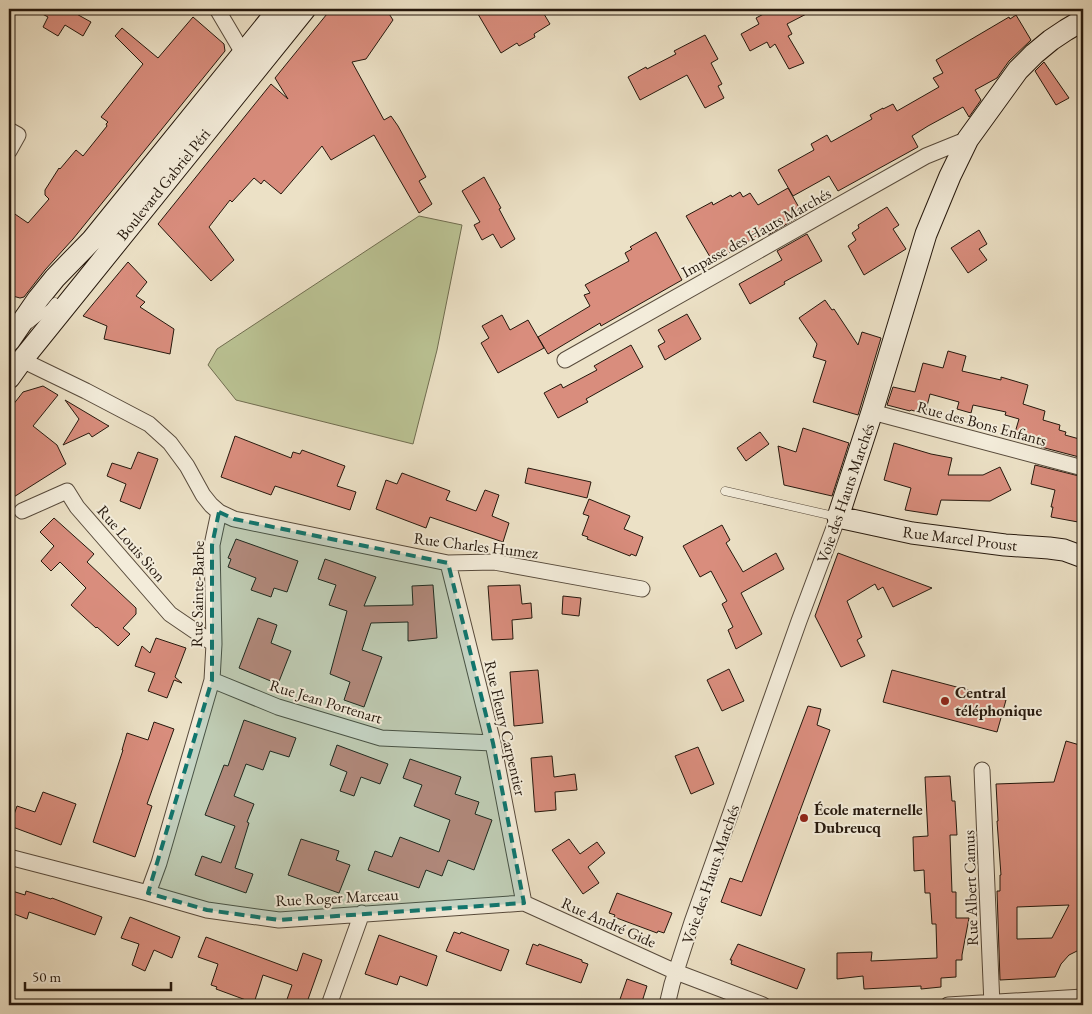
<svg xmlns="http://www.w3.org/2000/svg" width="1092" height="1014" font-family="'EB Garamond',serif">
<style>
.green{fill:#bac293;stroke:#706d50}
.building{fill:#d98d7d;stroke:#25180d;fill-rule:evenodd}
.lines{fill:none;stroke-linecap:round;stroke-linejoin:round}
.lane-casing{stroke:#574a3b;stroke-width:9}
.street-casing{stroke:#574a3b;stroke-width:17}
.secondary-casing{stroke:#25180d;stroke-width:23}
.lane{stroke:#f3ecda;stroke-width:8}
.street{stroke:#f3ecda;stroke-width:15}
.secondary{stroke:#f3ecda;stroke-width:21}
.marked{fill:#0f766e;fill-opacity:0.2;stroke:#0f766e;stroke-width:4;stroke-dasharray:10 6;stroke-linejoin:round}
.poi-dot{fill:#8f2418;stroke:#f3ecda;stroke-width:2}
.labels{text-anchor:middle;stroke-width:4;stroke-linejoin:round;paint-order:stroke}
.street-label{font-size:16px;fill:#25180d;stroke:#f3ecda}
.poi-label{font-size:16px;font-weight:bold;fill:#25180d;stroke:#f3ecda;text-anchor:start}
</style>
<rect width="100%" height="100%" fill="#ece1c6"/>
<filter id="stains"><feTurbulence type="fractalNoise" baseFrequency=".004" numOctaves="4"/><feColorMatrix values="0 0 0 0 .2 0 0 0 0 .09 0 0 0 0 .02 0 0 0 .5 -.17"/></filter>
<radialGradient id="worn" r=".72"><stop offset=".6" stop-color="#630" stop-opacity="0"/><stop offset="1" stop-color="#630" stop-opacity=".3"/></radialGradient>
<!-- green -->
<path class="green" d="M419,216L462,225L437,350L413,444L236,400L208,365L217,349Z"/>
<!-- building -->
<path class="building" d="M33,9H75L73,12L91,22L83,36L65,25L58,36L43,27L48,17Z
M331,9H386L393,20L366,59L352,62L384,120L391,116L398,126L426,177L419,181L432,204L419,213L374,135L331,160L322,146L281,194L264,180L261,184L254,178L232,202L230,200L209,227L234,260L211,281L158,224L271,84L288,99L275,78Z
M475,9H541L550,24L534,34L535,37L519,46L517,43L501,53Z
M773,9H816L787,24L792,34L788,36L804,63L789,69L775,44L770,48L767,42L750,51L741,34L759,24L756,18Z
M1016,15L1031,40L1009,61L997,78L975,90L981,100L969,117L963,107L928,126L912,136L918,147L838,191L829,176L793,196L778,170L814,150L811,144L827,135L831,142L872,119L870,115L883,108V109L893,104L897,111L939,87L933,78L943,73L936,60L1009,17L1010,19Z
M193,17L224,44L225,51L73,239L45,270L24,297L20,298L9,295V210L28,223L49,199L45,195V190L59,168L60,169L76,150L83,156L107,126L106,124L108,122L101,117L143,64L115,36L122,28L158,58Z
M705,35L718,59L711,63L722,84L718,86L724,98L705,108L687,75L640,100L628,77L646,67L647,69L676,54L674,51Z
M1044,62L1069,98L1056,105L1035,71Z
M484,177L501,208L499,209L515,239L501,248L493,234L482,240L474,225L480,222L462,191Z
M788,188L801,211L795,215L797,218L768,235L766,231L713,262L686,216L712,202L713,205L731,195L732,197L740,192L743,197L750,193L758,205Z
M887,207L899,225L893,229L906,249L864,275L848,246L856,240L852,233L859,228L858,225Z
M979,230L987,244L979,249L987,260L968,273L951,248Z
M656,232L682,280L601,326L600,323L548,354L538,337L590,306L584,295L590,293L585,285L629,261L625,253L632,249L630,247Z
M807,234L822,261L784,282L785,284L750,304L739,284L782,260L777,251Z
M128,262L147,282L136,296L145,302L140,307L174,329L170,354L104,339L107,326L83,316Z
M825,300L832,310L834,309L858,345L862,332L881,338L858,415L813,402L826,361L813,357L817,344L799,318Z
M687,314L701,339L665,360L658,346L665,342L658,330Z
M502,315L510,330L528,320L544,348L498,373L481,343L489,338L482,326Z
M631,345L643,367L586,399L588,402L558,418L544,393L561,384L563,388L597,370L594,366Z
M948,351L966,356L962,371L1001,380V377L1028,385L1023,404L1045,411L1043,420L1060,425L1059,430L1066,432L1065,435L1083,440V458L1041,447L1046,445L1014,436L1019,419L1005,415L1006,412L973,405L971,413L957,409L959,402L930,394L925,414L911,410L910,411L887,405L893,387L915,392L923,363L943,368Z
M43,386L58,395L33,426L57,445L66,464L9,500V410L23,392Z
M65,400L107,425L109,426L92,437L89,433L63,445L79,419Z
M803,428L849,443L832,496L784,485L778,446L796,452Z
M760,432L769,444L746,461L737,448Z
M235,436L291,458L293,452L300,454L302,450L345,466L337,486L356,492L350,510L275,486L271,495L221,477Z
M894,443L931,454L952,458L948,475H983L1000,467L1011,490L990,501L941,500L937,515L905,510L911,488L884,480Z
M138,452L158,459L140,509L120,501L126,484L107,476L112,463L131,469Z
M1035,465L1083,477V508H1081L1078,522L1051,517L1053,507H1051L1055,490L1031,484Z
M528,468L591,482L587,498L525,483Z
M402,473L450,491L446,500L476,511L485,490L499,495L492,516L509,523L503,542L430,517L426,528L376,509L386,480L397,484Z
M589,499L630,516L624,529L643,537L636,556L631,554L630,556L587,539L588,537L582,535L589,516L583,514Z
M54,518L94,554L87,562L136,608V614L123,628L130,634L118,646L97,627L96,628L71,605L86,588L60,562L51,571L41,561L54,546L40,532Z
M722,525L730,540L726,543L743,572L776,553L784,569L741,593L762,634L736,649L728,630L733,627L722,604L727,601L711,571L700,577L683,546Z
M236,539L298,561L287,592L274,588L271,597L251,590L256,578L228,567L231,559L228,558Z
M838,553L932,588L893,607L883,587L878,590L875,584L847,601L862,637L857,640L865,656L841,667L815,616Z
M325,559L376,577L364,606L413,605L412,586L433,585L437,638L408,641V622L371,623L362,650L382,657L364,707L344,700L350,682L330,674L347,611L329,605L336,585L318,579Z
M520,585L522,604L531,603L532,618L512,620L513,639L492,640L488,586Z
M563,596L581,598L579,616L562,614Z
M258,618L277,625L271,643L291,651L278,684L239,668Z
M156,638L186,648L175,677L182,683L174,680L167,698L148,691L155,673L135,666L142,646L150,653Z
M729,669L744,701L722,711L707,680Z
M538,670L543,723L514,726L510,672Z
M892,670L1006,700L997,732L883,702Z
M808,706L821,709L817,725L830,730L761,916L721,902L730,878L742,882Z
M244,720L296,738L289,757L270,751L263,770L246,764L234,796L254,804L247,822L249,823L235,868L253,874L246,893L195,875L202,856L221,863L235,826L205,815L224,765L228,766Z
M154,722L174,729L147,804L152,806L135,857L93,842L123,750H122L127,733L148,740Z
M1066,741L1083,746V948L1069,955L1061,964L1055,977L1000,980L997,891H1000V875H1001L997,821H998L996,784L1054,782ZM1069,905L1052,938L1017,939V907Z
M337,745L388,764L380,784L361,777L354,796L340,791L347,772L330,765Z
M698,747L714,784L691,794L675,756Z
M552,756L554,777L575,774L577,790L555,792L556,810L535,812L531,758Z
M410,759L461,777L455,794L479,802L475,814L492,820L474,870L448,860L442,876L426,870L419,888L368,870L375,851L392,857L400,837L439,852L450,820L414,806L422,785L403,778Z
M950,776L952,801H955L957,835H950L952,892H956V918H969L962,955V960H956V977L941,978V987L921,989V986L864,989L863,976L837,979V953L872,952L871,961L937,958L936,924H932L930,893H925L924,870L914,871L913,837L928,836L925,777Z
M43,792L76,804L61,845L10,826L17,806L35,812Z
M301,839L339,851L336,860L350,865L339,893L288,875Z
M569,839L580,854L597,842L605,853L588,867L599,883L583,894L552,850Z
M9,890L25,895L26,891L51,899L52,898L102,917L95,935L29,912L27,919L9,912Z
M617,893L672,913L664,933L658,931L657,933L614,917L615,915L609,913Z
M130,917L180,937L172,958L154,950L145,971L132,965L139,944L121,938Z
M454,932L460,934L461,932L509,950L501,971L446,951Z
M379,935L437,956L427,986L400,976L397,985L365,974Z
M206,937L297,971L303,953L322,960L306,1005H285L292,985L263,975L254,1003L216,989L217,987L211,985L218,964L198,957Z
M533,944L538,946L539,944L582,960V962L588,964L581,983L526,964Z
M738,944L805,969L797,989L731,964L732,960H730Z
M627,979L647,986L641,1005H618Z"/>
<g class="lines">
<defs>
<path id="lane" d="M30,324L50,308L55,302
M725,491L838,517"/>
<path id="street" d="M217,9L243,53
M9,130L18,135L9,151
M22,360L86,391L149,424L170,443L187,466L203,495L211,505L219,512L234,519L448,563L494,562L642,589
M565,360L926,156L968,139
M872,412L1083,468
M22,511L67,491L77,507L170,614L214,644
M448,563L493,743L524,903
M212,680L278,707L381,738L493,743
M982,770L992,1005
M9,857L148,893L207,910L279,920L524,903L676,972L763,1005
M148,893L159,863L212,680L214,644L212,545L219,512
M329,1005L362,913
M667,1005L672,984L692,922L799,621L838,517
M948,1005L1083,997"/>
<path id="secondary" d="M1083,20L1066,30L1051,40L1034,54L1018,70L968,139L950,176L926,234L872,412L838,517L912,533L1005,545L1049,548L1064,550L1083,557
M9,341L38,299L55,278L92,240L279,9
M9,378L22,360L305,9"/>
</defs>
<!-- lane casing -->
<use href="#lane" class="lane-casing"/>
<!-- street casing -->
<use href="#street" class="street-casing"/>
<!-- secondary casing -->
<use href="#secondary" class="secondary-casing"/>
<!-- lane -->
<use href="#lane" class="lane"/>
<!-- street -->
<use href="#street" class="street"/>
<!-- secondary -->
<use href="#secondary" class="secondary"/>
</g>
<!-- marked area -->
<path class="marked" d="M219,512L234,519L448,563L493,743L524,903L279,920L207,910L148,893L212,680V545Z"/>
<!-- markers -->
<g class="poi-dot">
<circle cx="945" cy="701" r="5"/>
<circle cx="804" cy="818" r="5"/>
</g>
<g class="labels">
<!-- street labels -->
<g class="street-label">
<text transform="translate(163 184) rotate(-51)" y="6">Boulevard Gabriel Péri</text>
<text transform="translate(756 232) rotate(-29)" y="6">Impasse des Hauts Marchés</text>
<text transform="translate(982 423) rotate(15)" y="6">Rue des Bons Enfants</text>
<text transform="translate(845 493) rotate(-71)" y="6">Voie des Hauts Marchés</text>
<text transform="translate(960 538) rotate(7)" y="6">Rue Marcel Proust</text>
<text transform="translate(132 543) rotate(49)" y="6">Rue Louis Sion</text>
<text transform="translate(476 545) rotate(7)" y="6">Rue Charles Humez</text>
<text transform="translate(197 594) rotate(-89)" y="6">Rue Sainte-Barbe</text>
<text transform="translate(326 701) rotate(17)" y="6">Rue Jean Portenart</text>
<text transform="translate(506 728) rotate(77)" y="6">Rue Fleury Carpentier</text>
<text transform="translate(710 874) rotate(-71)" y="6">Voie des Hauts Marchés</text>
<text transform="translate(970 888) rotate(-92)" y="6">Rue Albert Camus</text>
<text transform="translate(337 897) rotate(-3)" y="6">Rue Roger Marceau</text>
<text transform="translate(609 922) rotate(24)" y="6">Rue André Gide</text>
</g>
<!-- poi labels -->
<g class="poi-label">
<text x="955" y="698">Central<tspan x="955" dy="18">téléphonique</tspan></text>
<text x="814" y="815">École maternelle<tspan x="814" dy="18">Dubreucq</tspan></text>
</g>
</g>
<!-- margin -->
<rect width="1092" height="1014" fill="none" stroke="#ece1c6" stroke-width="30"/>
<rect x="10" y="10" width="1072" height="994" fill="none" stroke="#25180d" stroke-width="2.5"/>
<rect x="15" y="15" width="1062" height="984" fill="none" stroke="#25180d"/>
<!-- scale -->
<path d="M25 982v8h146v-8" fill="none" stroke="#25180d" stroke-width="2.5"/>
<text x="32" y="982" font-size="15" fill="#25180d" stroke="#f3ecda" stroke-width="4" paint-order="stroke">50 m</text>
<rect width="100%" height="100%" filter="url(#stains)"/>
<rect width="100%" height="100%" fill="url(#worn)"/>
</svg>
